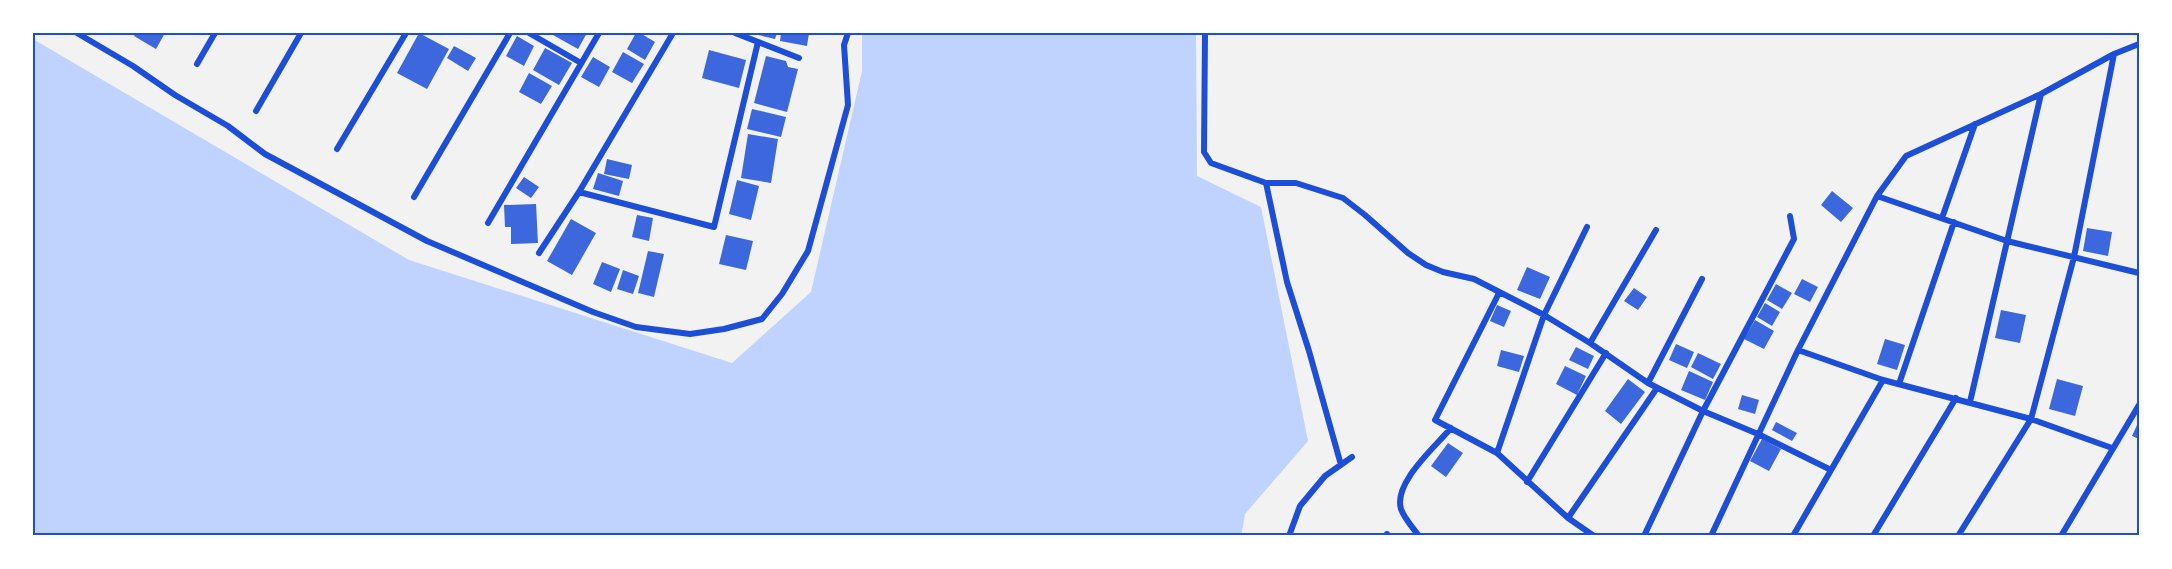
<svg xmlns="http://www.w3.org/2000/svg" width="2172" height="569" font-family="Signika,sans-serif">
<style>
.water{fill:#bfd3fe}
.building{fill:#3d67dc}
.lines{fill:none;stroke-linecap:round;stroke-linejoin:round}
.minor{stroke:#1d4ed8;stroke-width:6}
.neatline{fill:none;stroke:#1d4ed8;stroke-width:2}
</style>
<rect width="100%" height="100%" fill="#f2f2f2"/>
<!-- water -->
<path class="water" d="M862,33H1196L1197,176L1261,207L1308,441L1245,514L1241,536H33V39L409,260L732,363L811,292L862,71Z"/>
<!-- building -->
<path class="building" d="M136,33H165L156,49L134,36Z
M419,33L449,49L427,89L397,73Z
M554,33H587L578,49L553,35Z
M636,33H640L655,42L645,60L627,49Z
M750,33H777L775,39Z
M781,33H809L807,46L780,41Z
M517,36L534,46L524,66L506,56Z
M454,46L476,58L468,71L447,58Z
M545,48L572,63L559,85L533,70Z
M709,50L746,60L739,88L702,78Z
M623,52L644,64L632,83L612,72Z
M766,56L786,61L788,67L798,69L787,112L754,103Z
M593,57L610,67L599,87L581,77Z
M529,73L552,86L541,104L519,92Z
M752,109L786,117L781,137L747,129Z
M748,134L778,139L771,183L741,178Z
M607,159L632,165L629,179L604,174Z
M598,173L623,181L619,196L593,189Z
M524,177L539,187L531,198L516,188Z
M737,180L759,186L751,220L729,214Z
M1832,191L1853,208L1841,222L1821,205Z
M536,204L538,243L511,244V227H505L504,205Z
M637,215L653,218L649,241L632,237Z
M571,219L596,233L572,275L547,261Z
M2087,228L2112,232L2108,256L2083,251Z
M726,235L753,241L746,270L719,264Z
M648,251L664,254L654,297L638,293Z
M602,262L620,269L611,292L593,284Z
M1527,267L1550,277L1540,299L1517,290Z
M623,270L639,276L633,294L617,289Z
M1802,279L1818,287L1810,302L1794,294Z
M1776,284L1792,293L1782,309L1767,300Z
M1634,288L1647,297L1638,310L1624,301Z
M1765,303L1780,312L1772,326L1757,317Z
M1497,305L1511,311L1504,327L1490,321Z
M2001,310L2026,315L2020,343L1995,338Z
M1755,320L1774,331L1764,349L1744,339Z
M1885,339L1905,345L1897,370L1877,364Z
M1676,344L1694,352L1687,368L1669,360Z
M1576,347L1594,356L1588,369L1569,360Z
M1501,350L1524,356L1519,372L1497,366Z
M1698,353L1721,364L1713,379L1691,367Z
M1565,366L1586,376L1577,395L1556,384Z
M1689,371L1713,382L1705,400L1681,390Z
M1628,379L1645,392L1621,424L1605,411Z
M2057,379L2083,386L2075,416L2049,409Z
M1742,395L1759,400L1755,414L1738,409Z
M1776,422L1797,433L1792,441L1772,430Z
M2137,425L2139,426V439L2132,436Z
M1762,439L1781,449L1769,471L1750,461Z
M1448,443L1463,453L1446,477L1431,466Z"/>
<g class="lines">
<!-- minor -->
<path class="minor" d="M77,33L133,66L175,95L228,126L265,154L427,241L593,312L636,327L690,334L724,329L762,319L782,294L808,251L848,105L844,45L848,33
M529,33L581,63
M735,33L799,58
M1205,33L1204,152L1211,163L1266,183L1287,282L1309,351L1341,465
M197,64L215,33
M256,111L301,33
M337,149L406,33
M1266,183H1296L1343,198L1365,215L1408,253L1426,265L1443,272L1474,279L1544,315L1590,343L1648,383L1703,411L1758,434L1831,470
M579,192L714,227L758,42
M1877,196L2007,241L2139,273
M414,197L510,33
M1942,218L1975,124
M488,223L599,33
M539,253L579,192L673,33
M1499,293L1435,420L1497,453L1568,518L1594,536
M1590,343L1656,230
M1798,350L1883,380L2031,419L2112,448
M1648,383L1702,279
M1899,384L1954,222
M1970,402L2041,94
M1497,453L1544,315L1587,227
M1527,482L1606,353
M1568,518L1657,388
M1289,536L1300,506L1325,476L1352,457
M1387,536V534
M1419,536C1413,528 1404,518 1401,509C1393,483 1435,447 1451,428
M1644,536L1703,411L1794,239L1790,216
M1711,536L1798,350L1877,196L1906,156L2041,94L2114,54L2139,44
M1793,536L1883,380
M1873,536L1956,398
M1958,536L2031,419L2074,257L2114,54
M2061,536L2139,405"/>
</g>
<!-- border -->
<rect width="2172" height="569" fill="none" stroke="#ffffff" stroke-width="69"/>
<rect x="34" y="34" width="2104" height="500" class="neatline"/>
</svg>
